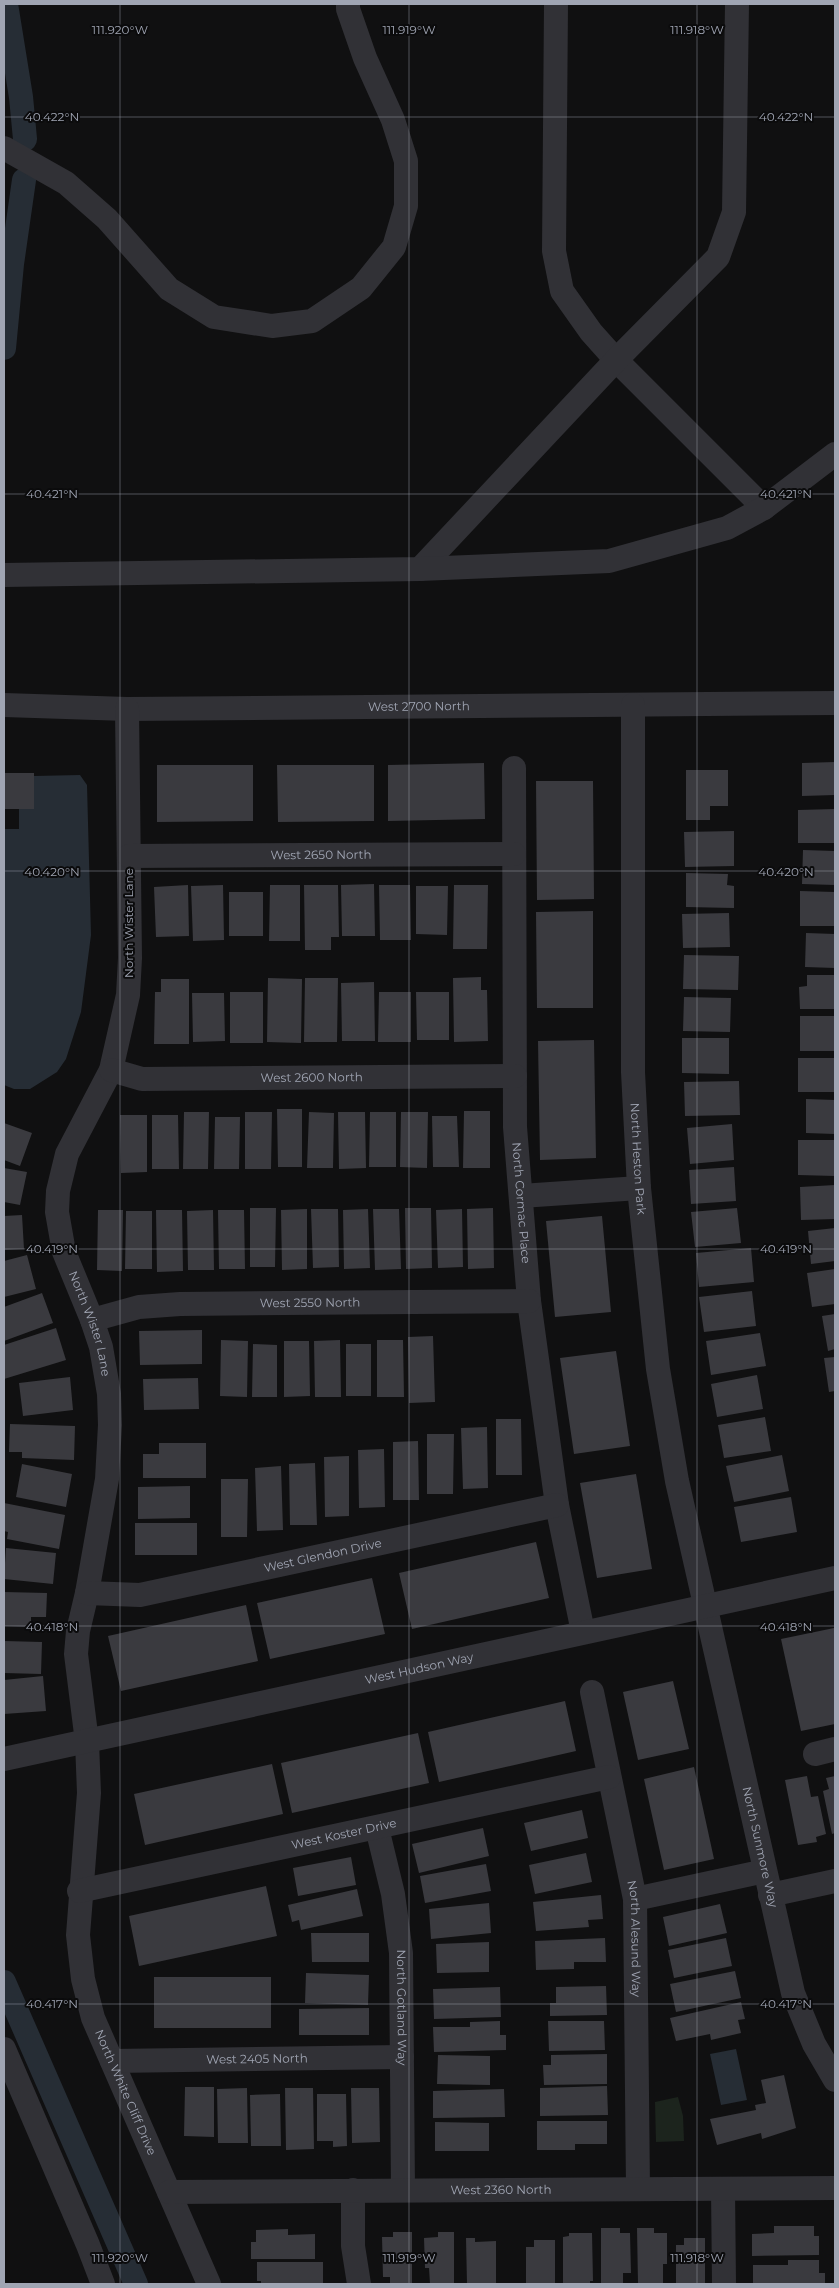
<svg xmlns="http://www.w3.org/2000/svg" width="839" height="2288" font-family="Montserrat,sans-serif">
<style>
.green{fill:#1c241d}
.water{fill:#262d35}
.lines{fill:none;stroke-linecap:round;stroke-linejoin:round}
.canal{stroke:#262d35;stroke-width:24}
.building{fill:#3a3a3f}
.minor{stroke:#313136;stroke-width:24}
.ticks{fill:none;stroke:#a0a5b3;stroke-width:1;stroke-opacity:0.45}
.labels{text-anchor:middle;stroke-width:4;stroke-linejoin:round;paint-order:stroke}
.street-label{font-size:12px;fill:#a0a5b3;stroke:#0b0b0c}
.ticks-label{font-size:12px;text-anchor:middle;fill:#a0a5b3;stroke:#0b0b0c;stroke-width:4;stroke-linejoin:round;paint-order:stroke}
</style>
<rect width="100%" height="100%" fill="#101011"/>
<!-- green -->
<path class="green" d="M678,2097L683,2116L684,2141L656,2142L655,2102Z"/>
<!-- water -->
<path class="water" d="M80,775L87,785L91,935L81,1012L66,1059L57,1072L30,1089H14L4,1085V829H19V809H34V776Z
M736,2049L747,2100L721,2105L710,2054Z"/>
<g class="lines">
<!-- canal -->
<path class="canal" d="M6,4L21,97L25,139
M4,348L12,264L24,180
M4,1982L136,2284"/>
</g>
<!-- building -->
<path class="building" d="M835,762V795L802,796V763Z
M484,763L485,819L388,821V765Z
M157,765H253V821L157,822Z
M277,765H374V821L278,822Z
M686,770H728V806H710V820H686Z
M4,773H34V809H4Z
M536,781H593L594,899L537,900Z
M835,809V843H798V810Z
M734,831V866L685,867L684,832Z
M803,850L835,851V885L802,884Z
M686,873L728,874L727,885L734,886V908L686,907Z
M374,884L375,936H342L341,885Z
M188,885L189,936L156,937L154,887Z
M223,885L224,940L193,941L191,886Z
M270,885H300V941H269Z
M304,885H338L339,937H331V950H305Z
M379,885H410L411,940H380Z
M454,885H488L487,949H453Z
M416,886H448L447,935L416,934Z
M800,891L835,892V926H800Z
M229,892H263V936H229Z
M593,911V1008H537L536,912Z
M729,913L730,947L683,948L682,914Z
M806,933L835,934V968L805,967Z
M684,955L739,956L738,990L683,989Z
M807,975H835V1009H800L799,987L807,986Z
M481,977V990H487L488,1041L454,1042L453,978Z
M268,978L302,979L301,1043L267,1042Z
M305,978H338L337,1042H304Z
M161,979H189V1044H154L155,992H161Z
M374,982L375,1041H342L341,983Z
M230,992H263V1043H230Z
M379,992H411V1042H378Z
M416,992H449V1040H417Z
M192,993H224L225,1041L193,1042Z
M684,997L731,998L730,1032L683,1031Z
M800,1016H835V1051H800Z
M682,1038H729V1074L682,1073Z
M594,1040L596,1158L540,1160L538,1041Z
M798,1058H835V1092H798Z
M739,1081L740,1115L685,1116L684,1082Z
M806,1099L835,1100V1134L806,1133Z
M277,1109H302V1167H278Z
M464,1111H490V1168H463Z
M184,1112H209L208,1169H183Z
M245,1112H272L271,1169H245Z
M309,1112L334,1113L333,1168H307Z
M338,1112H365L366,1168L339,1169Z
M370,1112H396V1167H369Z
M401,1112H428L427,1168L400,1167Z
M120,1115H147V1172L121,1173Z
M152,1115H178L179,1169H152Z
M432,1116H457L459,1167H433Z
M215,1117H240L239,1169H214Z
M4,1123L32,1133L20,1166L4,1160Z
M732,1124L734,1160L690,1164L687,1128Z
M798,1140H835V1176L798,1175Z
M734,1167L736,1201L691,1204L689,1170Z
M4,1168L27,1172L20,1205L4,1202Z
M835,1185V1219L801,1220L800,1187Z
M250,1208H276L275,1267H250Z
M405,1208H431L432,1268L406,1269Z
M493,1208L494,1268L468,1269L467,1209Z
M737,1208L741,1243L695,1247L691,1212Z
M307,1209V1269L282,1270L281,1210Z
M311,1209H338L339,1267L313,1268Z
M368,1209L370,1268L344,1269L343,1210Z
M373,1209H399L401,1269L375,1270Z
M462,1209L463,1267L438,1268L436,1210Z
M98,1210H123L122,1271L97,1270Z
M156,1210H182L183,1271L157,1272Z
M213,1210L214,1270H188L187,1211Z
M218,1210H244L245,1269H219Z
M126,1211H152V1269H125Z
M22,1215L24,1249L4,1250V1216Z
M602,1216L611,1312L555,1317L546,1221Z
M835,1228V1261L811,1264L808,1231Z
M751,1248L754,1282L699,1287L696,1253Z
M27,1255L36,1289L4,1297V1261Z
M835,1269V1304L812,1307L807,1273Z
M752,1291L756,1326L704,1332L699,1297Z
M42,1293L53,1323L4,1341V1307Z
M835,1314V1349L828,1351L822,1316Z
M56,1328L66,1360L4,1379V1345Z
M202,1330V1364L140,1365L139,1331Z
M760,1333L766,1366L711,1375L706,1341Z
M433,1336L435,1402L409,1403L408,1337Z
M221,1340L248,1341L247,1397L220,1396Z
M340,1340L341,1397H315L314,1341Z
M377,1340H403L404,1397H377Z
M284,1341H309L310,1396L284,1397Z
M253,1344L277,1345V1397H252Z
M346,1344H371V1396H346Z
M616,1351L630,1446L574,1454L560,1358Z
M835,1357V1391L829,1392L824,1358Z
M757,1375L763,1409L717,1417L711,1384Z
M70,1377L73,1410L23,1416L19,1383Z
M198,1378L199,1409L144,1410L143,1379Z
M765,1417L771,1451L724,1458L718,1425Z
M496,1419H521L522,1475H496Z
M10,1424L75,1426L74,1460L22,1458V1452H9Z
M487,1427L488,1488L463,1489L461,1428Z
M427,1434H454L453,1494H427Z
M418,1441L419,1500H393V1442Z
M159,1443H206V1478H143V1454H159Z
M384,1449L385,1507L359,1508L358,1450Z
M782,1455L789,1491L734,1502L726,1466Z
M349,1456V1516L325,1517L324,1457Z
M315,1463L317,1525H290L289,1464Z
M22,1464L72,1474L66,1507L16,1497Z
M281,1466L283,1530L257,1531L255,1468Z
M636,1474L652,1569L597,1578L580,1483Z
M221,1479H248L247,1537H221Z
M190,1486V1518L138,1519V1487Z
M791,1497L797,1532L741,1542L734,1507Z
M4,1503L65,1515L59,1549L7,1539L8,1532L4,1531Z
M135,1523H197V1555H135Z
M536,1542L549,1598L412,1629L399,1573Z
M6,1548L56,1553L53,1584L4,1579Z
M372,1578L385,1634L270,1659L257,1603Z
M4,1592L47,1593L46,1617H31V1627L4,1626Z
M246,1605L258,1661L121,1691L108,1636Z
M834,1628L835,1724L801,1731L781,1639Z
M4,1641L42,1642L41,1674L4,1673Z
M43,1676L46,1711L4,1714V1680Z
M673,1681L689,1749L638,1760L623,1692Z
M565,1701L576,1751L439,1782L428,1732Z
M418,1733L429,1783L292,1813L281,1763Z
M272,1764L283,1814L145,1845L134,1794Z
M694,1767L714,1859L664,1870L644,1779Z
M807,1776L811,1797L818,1796L826,1834L816,1837L817,1842L798,1845L785,1780Z
M835,1776V1833L832,1834L823,1791L829,1789L826,1778Z
M582,1810L588,1838L531,1851L524,1823Z
M483,1828L489,1856L419,1873L412,1844Z
M586,1853L592,1882L535,1894L529,1865Z
M351,1857L356,1885L298,1896L293,1868Z
M486,1864L491,1891L425,1903L420,1876Z
M266,1886L277,1936L139,1966L129,1916Z
M357,1889L363,1916L301,1930L299,1920L292,1922L288,1905Z
M601,1895L603,1919L588,1920L589,1927L536,1931L533,1902Z
M489,1903L491,1933L431,1939L429,1909Z
M720,1904L727,1933L669,1946L663,1917Z
M311,1933H369V1962H312Z
M605,1938L606,1962H574V1969L536,1970L535,1941Z
M726,1938L732,1966L674,1978L668,1950Z
M489,1942V1972L437,1973L436,1944Z
M735,1971L741,1998L676,2012L670,1984Z
M306,1973L369,1975L368,2005L305,2003Z
M154,1977H271V2028H154Z
M606,1986L607,2015L550,2016V2003H556V1987Z
M500,1987L501,2017L434,2019L433,1989Z
M741,2002L745,2019L738,2020L741,2033L711,2040L710,2034L676,2041L670,2018Z
M369,2008V2035H299V2009Z
M500,2021V2035H506V2050L434,2052L433,2027H470V2022Z
M548,2021H604L605,2050L549,2051Z
M607,2054V2084L544,2085L543,2065H551V2055Z
M438,2055L490,2056V2085L437,2084Z
M784,2075L796,2128L762,2139L761,2133L717,2145L710,2119L756,2110L755,2105L766,2103L761,2080Z
M607,2086L608,2115L540,2116V2088Z
M185,2087H214V2137L184,2136Z
M247,2088L248,2143H218L217,2089Z
M285,2088H313L314,2149L286,2150Z
M351,2088H379L380,2142L352,2143Z
M504,2089L505,2117L433,2118V2091Z
M280,2094L281,2146H251L250,2095Z
M317,2094H346L347,2146L333,2147V2141H317Z
M537,2121H607V2144H575V2150H537Z
M435,2122L489,2123V2151H435Z
M774,2226H814V2236H819V2255L752,2256V2234L774,2233Z
M601,2228H620V2233H630L631,2273H623V2284H601Z
M637,2228H654V2233H667V2264H663V2284H638Z
M288,2229V2235L315,2234V2259H251V2242H256V2230Z
M393,2232H412V2284H390V2277H383L382,2237H393Z
M438,2232H454V2284H430L429,2268H425L424,2238L438,2237Z
M569,2233H592L593,2281H590V2284H563V2237L569,2236Z
M466,2238H475V2242L496,2241V2284H467Z
M684,2238H705V2283L676,2284V2245H684Z
M534,2240H555V2284H526V2247H534Z
M788,2260H819V2273H825V2284H753V2265H788Z
M257,2262H323V2284H261V2281H257Z"/>
<g class="lines">
<!-- minor -->
<g class="minor">
<path d="M556,4L554,251L562,291L591,332L616,360L764,508"/>
<path d="M4,148L66,183L107,219L169,289L214,317L272,326L312,321L361,288L394,247L406,206V161L393,120L365,58L348,9V4"/>
<path d="M420,569L616,360L718,257L734,212L737,4"/>
<path d="M4,575L420,569L609,561L727,528L764,508L835,454"/>
<path id="s1" d="M4,705L127,709L835,703"/>
<path id="s2" d="M633,705V1072L639,1188L658,1369L677,1481L793,1993L814,2044L835,2080"/>
<path id="s3" d="M127,709L130,958L128,995L111,1070L67,1154L58,1191L57,1212L64,1252L92,1320L101,1347L109,1394L110,1425L107,1479L87,1593L78,1631L76,1654L87,1742L89,1793L78,1935L83,1979L93,2018L209,2284"/>
<path id="s4" d="M514,768L515,1127L529,1301L557,1505L583,1632"/>
<path id="s5" d="M129,856L514,854"/>
<path id="s6" d="M111,1070L142,1079L515,1076"/>
<path d="M521,1196L639,1188"/>
<path id="s7" d="M92,1320L139,1307L180,1304L529,1301"/>
<path id="s8" d="M87,1593L140,1595L557,1505"/>
<path id="s9" d="M592,1692L635,1899L638,2189"/>
<path d="M815,1754L835,1749"/>
<path id="s10" d="M4,1759L835,1578"/>
<path id="s11" d="M377,1828L393,1894L401,1953L403,2190"/>
<path id="s12" d="M79,1891L609,1777"/>
<path d="M770,1895L835,1881"/>
<path d="M635,1899L765,1871"/>
<path d="M4,2049L88,2245L103,2284"/>
<path id="s13" d="M112,2061L402,2057"/>
<path d="M723,2189L724,2284"/>
<path d="M353,2190V2246L359,2284"/>
<path id="s14" d="M169,2192L835,2188"/>
</g>
</g>
<!-- ticks -->
<path class="ticks" d="M120,4V2284M409,4V2284M697,4V2284M4,117H835M4,494H835M4,871H835M4,1249H835M4,1626H835M4,2004H835"/>
<g class="labels">
<!-- street labels -->
<g class="street-label">
<text dy="4" stroke="none"><textPath href="#s1" startOffset="415">West 2700 North</textPath></text>
<text dy="4" stroke="none"><textPath href="#s5" startOffset="192">West 2650 North</textPath></text>
<text transform="translate(129 923) rotate(-90)" y="4">North Wister Lane</text>
<text dy="4" stroke="none"><textPath href="#s6" startOffset="202">West 2600 North</textPath></text>
<text dy="4" stroke="none"><textPath href="#s2" startOffset="454">North Heston Park</textPath></text>
<text dy="4" stroke="none"><textPath href="#s4" startOffset="435">North Cormac Place</textPath></text>
<text dy="4" stroke="none"><textPath href="#s7" startOffset="220">West 2550 North</textPath></text>
<text dy="4" stroke="none"><textPath href="#s3" startOffset="634">North Wister Lane</textPath></text>
<text dy="4" stroke="none"><textPath href="#s8" startOffset="240">West Glendon Drive</textPath></text>
<text dy="4" stroke="none"><textPath href="#s10" startOffset="425">West Hudson Way</textPath></text>
<text dy="4" stroke="none"><textPath href="#s12" startOffset="271">West Koster Drive</textPath></text>
<text dy="4" stroke="none"><textPath href="#s2" startOffset="1154">North Sunmore Way</textPath></text>
<text dy="4" stroke="none"><textPath href="#s9" startOffset="251">North Alesund Way</textPath></text>
<text dy="4" stroke="none"><textPath href="#s11" startOffset="182">North Gotland Way</textPath></text>
<text dy="4" stroke="none"><textPath href="#s13" startOffset="145">West 2405 North</textPath></text>
<text dy="4" stroke="none"><textPath href="#s3" startOffset="1418">North White Cliff Drive</textPath></text>
<text dy="4" stroke="none"><textPath href="#s14" startOffset="332">West 2360 North</textPath></text>
</g>
</g>
<g class="ticks-label">
<text x="120" y="34">111.920°W</text>
<text x="409" y="34">111.919°W</text>
<text x="697" y="34">111.918°W</text>
<text x="52" y="121">40.422°N</text>
<text x="786" y="121">40.422°N</text>
<text x="52" y="498">40.421°N</text>
<text x="786" y="498">40.421°N</text>
<text x="52" y="876">40.420°N</text>
<text x="786" y="876">40.420°N</text>
<text x="52" y="1253">40.419°N</text>
<text x="786" y="1253">40.419°N</text>
<text x="52" y="1631">40.418°N</text>
<text x="786" y="1631">40.418°N</text>
<text x="52" y="2008">40.417°N</text>
<text x="786" y="2008">40.417°N</text>
<text x="120" y="2262">111.920°W</text>
<text x="409" y="2262">111.919°W</text>
<text x="697" y="2262">111.918°W</text>
</g>
<!-- border -->
<rect width="839" height="2288" fill="none" stroke="#a0a5b3" stroke-width="10"/>
</svg>
